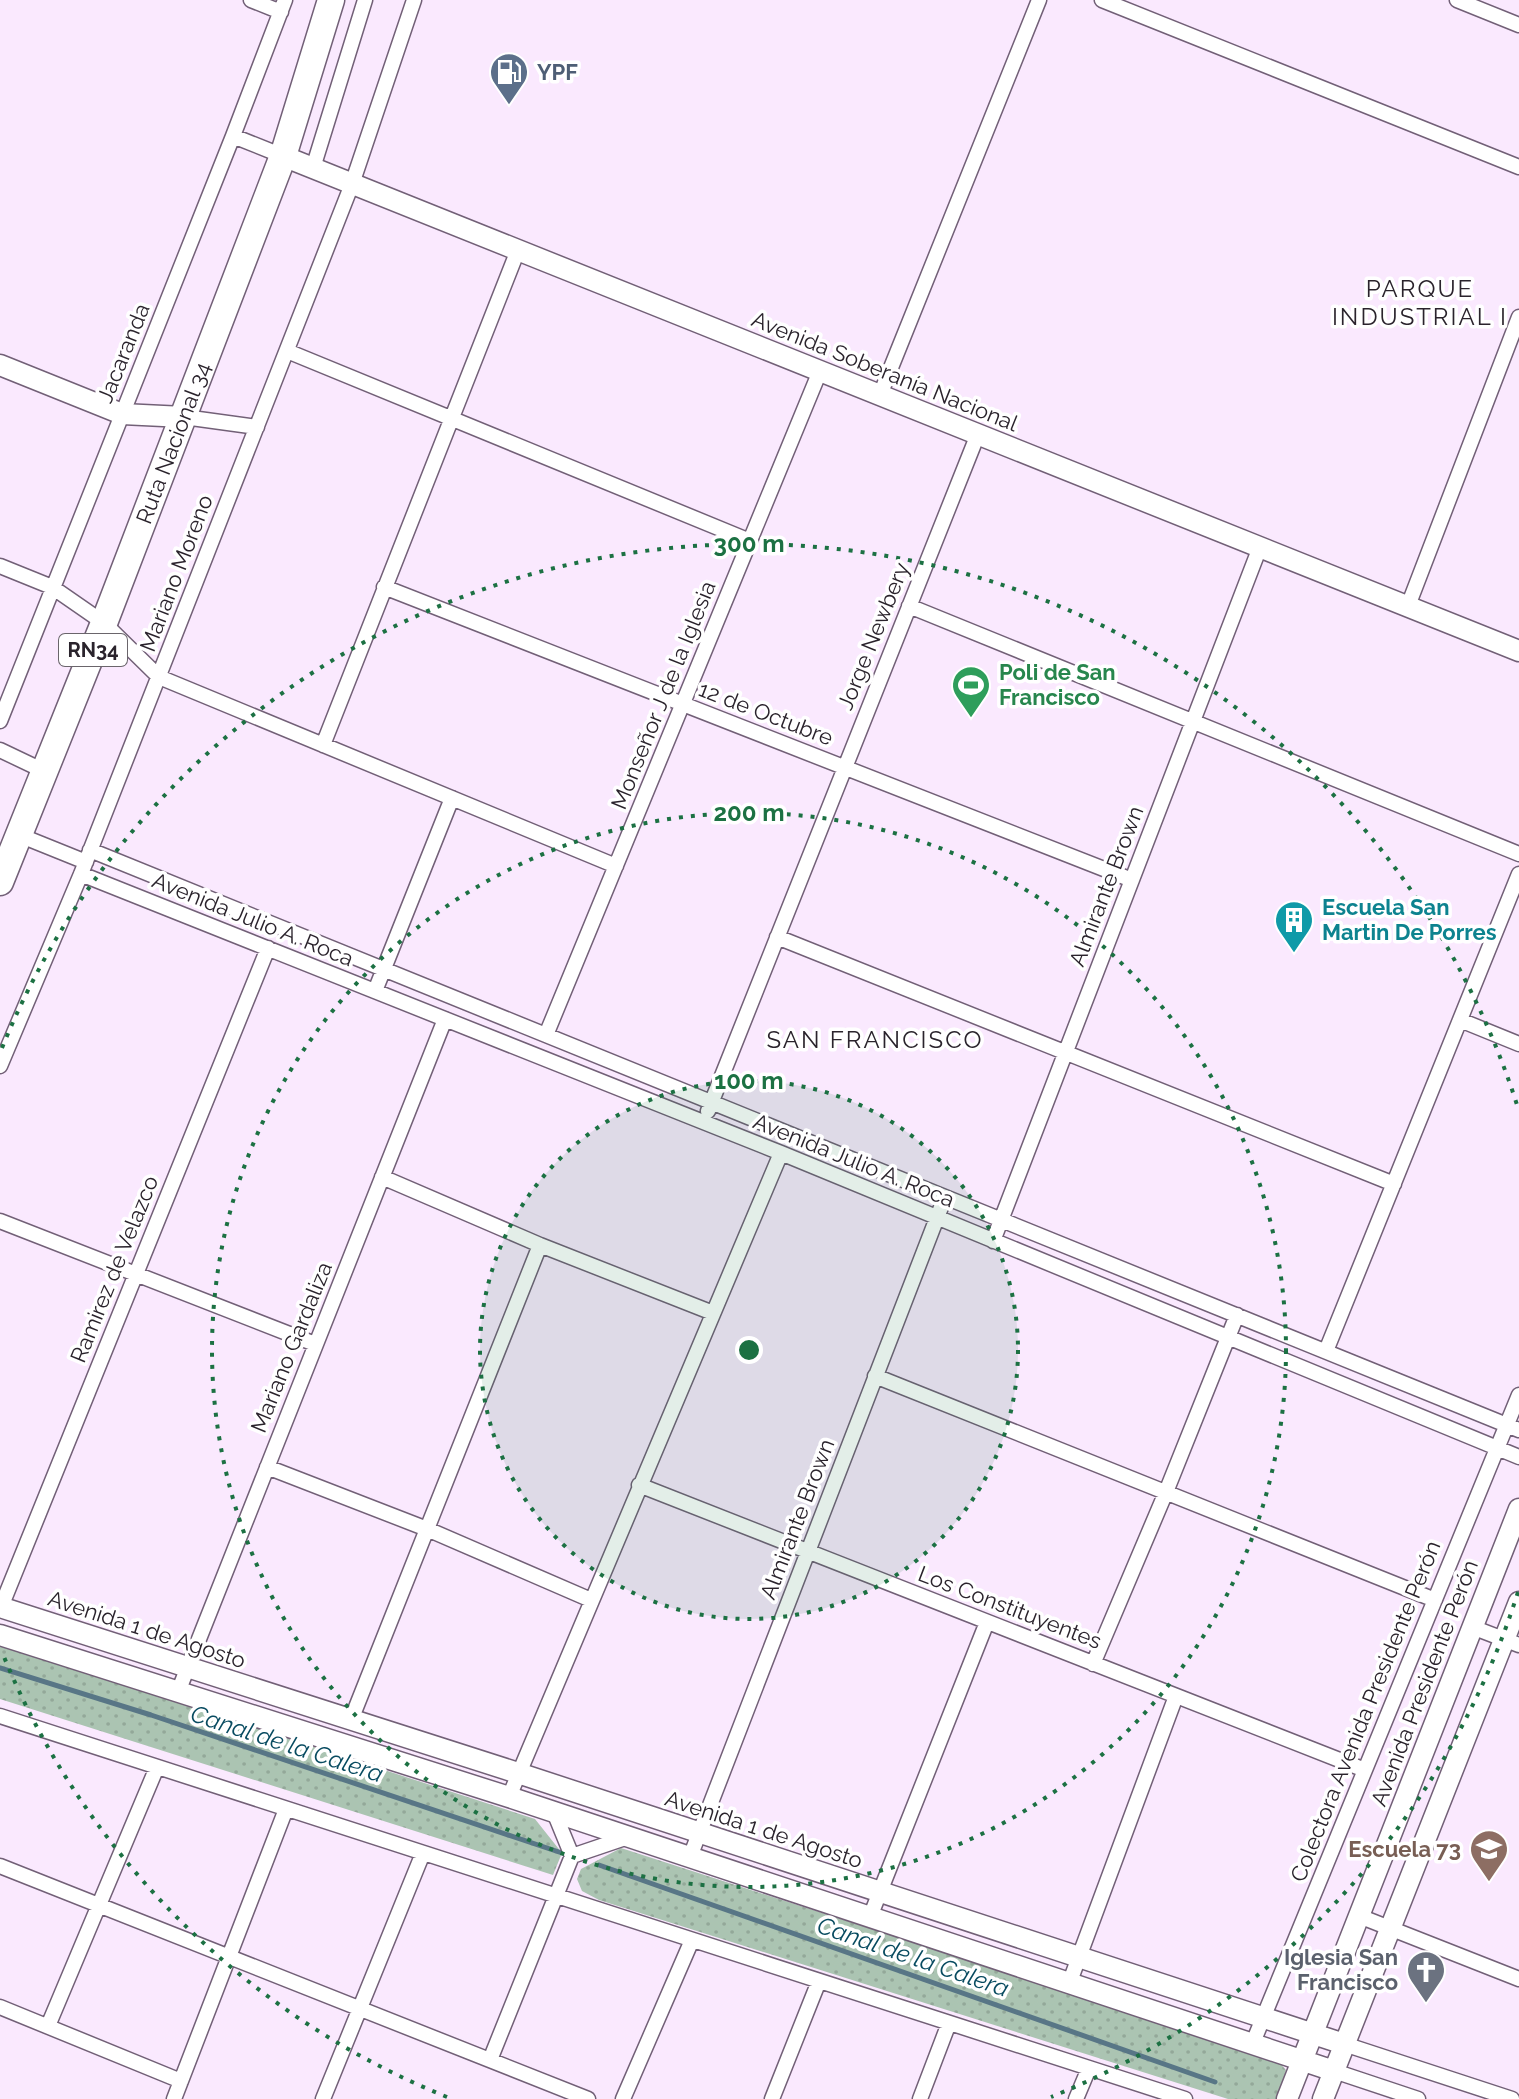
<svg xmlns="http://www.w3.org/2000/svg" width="1519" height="2099" font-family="Raleway,sans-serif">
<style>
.park{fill:url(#park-dots)}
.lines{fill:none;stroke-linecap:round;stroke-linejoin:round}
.stream{stroke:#587686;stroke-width:5}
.street-casing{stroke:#726077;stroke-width:17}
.secondary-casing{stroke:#726077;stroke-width:23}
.highway-casing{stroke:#726077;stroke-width:29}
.street{stroke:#fff;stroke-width:14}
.secondary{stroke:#fff;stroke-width:20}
.highway{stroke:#fff;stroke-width:26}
.ring{fill:none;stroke:#1c7143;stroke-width:4;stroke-dasharray:4 8}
.labels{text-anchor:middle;stroke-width:7;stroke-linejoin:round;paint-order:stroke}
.shield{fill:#fff;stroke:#6a656b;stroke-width:2}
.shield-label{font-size:20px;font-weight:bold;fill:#2a232c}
.service-label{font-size:22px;font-weight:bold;fill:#4e5e75;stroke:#fff;text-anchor:start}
.street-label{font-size:22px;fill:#2a232c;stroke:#fff}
.leisure-label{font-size:22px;font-weight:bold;fill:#27864d;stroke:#fff;text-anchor:start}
.culture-label{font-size:22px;font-weight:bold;fill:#0d838f;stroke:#fff;text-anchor:start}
.education-label{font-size:22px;font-weight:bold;fill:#785e54;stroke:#fff;text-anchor:end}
.worship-label{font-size:22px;font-weight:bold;fill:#5b616d;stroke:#fff;text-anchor:end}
.neighbourhood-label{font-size:24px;letter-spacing:2px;fill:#2a232c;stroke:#fff}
.water-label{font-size:24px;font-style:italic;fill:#084b60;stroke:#fff}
.centre{fill:#1c7143;stroke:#fff;stroke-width:4}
.ring-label{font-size:24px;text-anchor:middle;font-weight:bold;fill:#1c7143;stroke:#fff;stroke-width:7;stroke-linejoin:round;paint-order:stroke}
</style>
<defs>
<pattern id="park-dots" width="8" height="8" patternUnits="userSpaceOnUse" patternTransform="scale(2)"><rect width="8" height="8" fill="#abc4b2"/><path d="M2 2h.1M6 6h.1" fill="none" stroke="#93a899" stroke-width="1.8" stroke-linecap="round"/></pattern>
</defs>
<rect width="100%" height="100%" fill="#fae9fe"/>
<!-- park -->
<path class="park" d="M0,1645L535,1819L562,1853L553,1875L0,1699Z
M621,1848L1277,2060L1286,2070L1279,2099H1228L599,1900L582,1891L577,1879L581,1869Z"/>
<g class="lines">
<!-- stream -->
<path class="stream" d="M0,1668L151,1715L562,1853
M599,1865L1215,2082"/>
<defs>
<path id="street" d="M251,0L281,12
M1102,0L1519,167
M1457,0L1519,25
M233,136L283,156
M313,168L365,0
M287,351L750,541
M880,395L1039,0
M184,417L257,427
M0,566L52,587L104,623L159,677L616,866
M384,587L1132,880
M909,606L1519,854
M1408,606L1519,317
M0,721L233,136L285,0
M323,745L518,250
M0,750L44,771
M19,835L86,862
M90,850L1519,1430
M81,874L781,1153L1519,1457
M777,937L1394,1184
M375,991L452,798
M1460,1020L1519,1044
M546,1035L820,371
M0,1066L81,874L352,184L414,0
M708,1111L978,434
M382,1177L540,1245L713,1313
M0,1221L315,1344
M993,1241L1260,547
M1326,1351L1519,874
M875,1376L1435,1600
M267,1467L427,1529L591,1600
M639,1485L1365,1770
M1,1607L268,948
M1472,1627L1519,1645
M1093,1664L1166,1492L1237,1315
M178,1692L445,1019
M0,1716L1185,2099
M351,1720L540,1245
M509,1797L781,1153
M554,1812L572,1856
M572,1856L628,1837
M690,1857L945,1197
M0,1866L588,2099
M1359,1916L1519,1979
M870,1917L987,1622
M1069,1984L1176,1696
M0,2007L181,2081
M48,2026L157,1767
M1344,2044L1512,2099
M1252,2045L1519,1395
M490,2060L572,1856
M1334,2071L1418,2099
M174,2099L286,1809
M323,2099L423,1853
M623,2099L692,1940
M772,2099L819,1981
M920,2099L949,2023
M1076,2099L1089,2068"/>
<path id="secondary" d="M283,156L1519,651
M0,365L122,414L184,417
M0,1607L518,1773L1344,2044
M0,1635L509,1797L1334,2071
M1287,2099L1519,1509
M1323,2099L1519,1602"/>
<g id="highway">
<path id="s1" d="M0,882L104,623L283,156L331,0"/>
</g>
</defs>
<!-- street casing -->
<use href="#street" class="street-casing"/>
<!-- secondary casing -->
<use href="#secondary" class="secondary-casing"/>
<!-- highway casing -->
<use href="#highway" class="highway-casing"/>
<!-- street -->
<use href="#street" class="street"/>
<!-- secondary -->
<use href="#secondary" class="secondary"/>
<!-- highway -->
<use href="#highway" class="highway"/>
</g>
<!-- distance rings -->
<circle cx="749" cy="1350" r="269" fill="#1c7143" fill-opacity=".12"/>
<g class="ring">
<circle cx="749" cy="1350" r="269"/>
<circle cx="749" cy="1350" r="537"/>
<path d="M1518 1592A806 806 0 0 1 1051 2097M447 2097A806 806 0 0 1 2 1652M2 1048A806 806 0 0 1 1518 1108"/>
</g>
<!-- icons -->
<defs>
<symbol id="fuel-pin" viewBox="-11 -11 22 30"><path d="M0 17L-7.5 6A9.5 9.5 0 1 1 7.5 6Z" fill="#5c6f8a" stroke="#fff"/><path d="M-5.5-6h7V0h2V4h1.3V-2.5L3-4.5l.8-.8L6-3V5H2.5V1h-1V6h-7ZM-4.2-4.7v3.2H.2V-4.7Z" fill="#fff"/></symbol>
<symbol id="stadium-pin" viewBox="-11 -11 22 30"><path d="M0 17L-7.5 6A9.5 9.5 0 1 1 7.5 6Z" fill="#2e9e5b" stroke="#fff"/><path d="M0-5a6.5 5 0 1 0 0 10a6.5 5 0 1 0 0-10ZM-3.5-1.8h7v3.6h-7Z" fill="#fff"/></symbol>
<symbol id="building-pin" viewBox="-11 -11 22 30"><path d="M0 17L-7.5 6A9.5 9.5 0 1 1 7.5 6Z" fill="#0f9aa8" stroke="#fff"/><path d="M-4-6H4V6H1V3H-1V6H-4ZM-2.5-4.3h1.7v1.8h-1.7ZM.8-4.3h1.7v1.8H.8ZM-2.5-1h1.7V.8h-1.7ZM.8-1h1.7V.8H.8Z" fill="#fff"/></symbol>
<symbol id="school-pin" viewBox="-11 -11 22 30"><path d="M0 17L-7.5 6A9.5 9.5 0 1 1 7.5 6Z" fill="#8d6e63" stroke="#fff"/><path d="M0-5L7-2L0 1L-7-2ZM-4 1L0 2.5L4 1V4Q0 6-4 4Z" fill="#fff"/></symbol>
<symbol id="church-pin" viewBox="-11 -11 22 30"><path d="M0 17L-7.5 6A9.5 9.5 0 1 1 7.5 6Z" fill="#6b7280" stroke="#fff"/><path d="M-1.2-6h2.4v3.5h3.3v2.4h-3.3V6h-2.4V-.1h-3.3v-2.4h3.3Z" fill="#fff"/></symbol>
</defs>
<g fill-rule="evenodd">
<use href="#fuel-pin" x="487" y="50" width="44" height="60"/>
<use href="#stadium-pin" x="949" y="663" width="44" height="60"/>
<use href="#building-pin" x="1272" y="898" width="44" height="60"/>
<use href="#school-pin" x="1467" y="1827" width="44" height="60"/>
<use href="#church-pin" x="1404" y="1948" width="44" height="60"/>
</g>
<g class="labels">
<!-- shield labels -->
<rect class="shield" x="59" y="634" width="68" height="32" rx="6"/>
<g class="shield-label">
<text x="93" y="657">RN34</text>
</g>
<!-- service labels -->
<g class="service-label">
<text x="537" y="80">YPF</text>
</g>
<!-- street labels -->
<g class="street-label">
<text transform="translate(123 353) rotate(-68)" y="8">Jacaranda</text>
<text transform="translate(885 371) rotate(22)" y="8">Avenida Soberanía Nacional</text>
<text dy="8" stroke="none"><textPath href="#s1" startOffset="472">Ruta Nacional 34</textPath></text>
<text transform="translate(176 573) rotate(-69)" y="8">Mariano Moreno</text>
<text transform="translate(873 636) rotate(-68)" y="8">Jorge Newbery</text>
<text transform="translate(663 695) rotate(-68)" y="8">Monseñor J de la Iglesia</text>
<text transform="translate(766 713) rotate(21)" y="8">12 de Octubre</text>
<text transform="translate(1106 886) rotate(-69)" y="8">Almirante Brown</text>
<text transform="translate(253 919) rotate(22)" y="8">Avenida Julio A. Roca</text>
<text transform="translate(854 1160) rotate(22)" y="8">Avenida Julio A. Roca</text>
<text transform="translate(114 1269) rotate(-68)" y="8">Ramirez de Velazco</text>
<text transform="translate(291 1347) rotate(-68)" y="8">Mariano Gardaliza</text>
<text transform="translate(797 1519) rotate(-69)" y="8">Almirante Brown</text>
<text transform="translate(1010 1607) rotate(21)" y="8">Los Constituyentes</text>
<text transform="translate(147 1629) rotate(18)" y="8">Avenida 1 de Agosto</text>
<text transform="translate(1424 1683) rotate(-69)" y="8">Avenida Presidente Perón</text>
<text transform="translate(1365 1711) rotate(-68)" y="8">Colectora Avenida Presidente Perón</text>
<text transform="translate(764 1829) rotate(18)" y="8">Avenida 1 de Agosto</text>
</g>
<!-- leisure labels -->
<g class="leisure-label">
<text x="999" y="680">Poli de San<tspan x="999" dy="25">Francisco</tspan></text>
</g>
<!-- culture labels -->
<g class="culture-label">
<text x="1322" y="915">Escuela San<tspan x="1322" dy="25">Martin De Porres</tspan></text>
</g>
<!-- education labels -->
<g class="education-label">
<text x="1461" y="1857">Escuela 73</text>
</g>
<!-- worship labels -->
<g class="worship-label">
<text x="1398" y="1965">Iglesia San<tspan x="1398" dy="25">Francisco</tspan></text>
</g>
<!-- neighbourhood labels -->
<g class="neighbourhood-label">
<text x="1420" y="297">PARQUE<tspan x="1420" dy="28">INDUSTRIAL I</tspan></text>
<text x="875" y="1048">SAN FRANCISCO</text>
</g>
<!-- water labels -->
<g class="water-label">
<text transform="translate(287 1744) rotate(18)" y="8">Canal de la Calera</text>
<text transform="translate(913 1957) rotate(19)" y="8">Canal de la Calera</text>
</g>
</g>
<circle cx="749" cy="1350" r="12" class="centre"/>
<g class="ring-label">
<text x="749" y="552">300 m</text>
<text x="749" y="821">200 m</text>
<text x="749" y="1089">100 m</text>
</g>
</svg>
